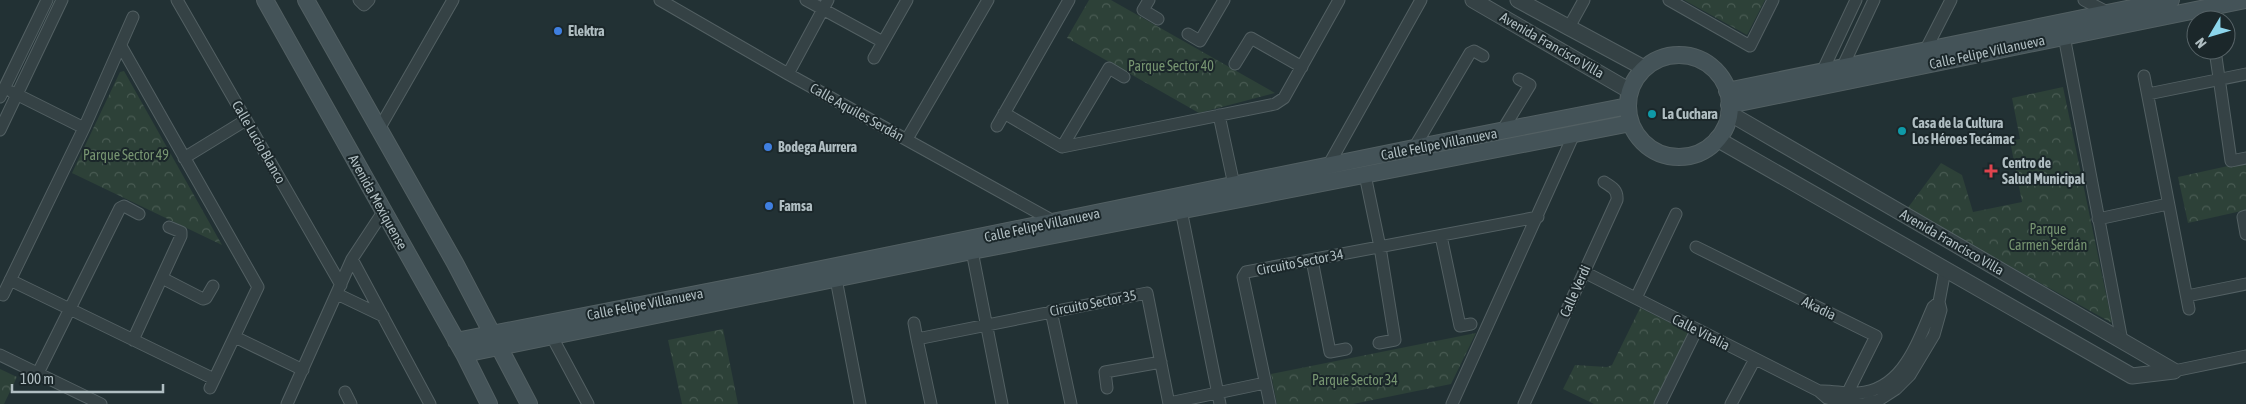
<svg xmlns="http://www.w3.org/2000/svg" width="2246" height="404" font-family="'Asap Condensed',sans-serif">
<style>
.park{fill:url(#park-crowns)}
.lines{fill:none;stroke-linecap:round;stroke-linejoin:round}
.minor-casing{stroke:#536063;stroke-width:13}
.tertiary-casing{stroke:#536063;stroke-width:17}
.secondary-casing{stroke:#536063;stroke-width:18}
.minor{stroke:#354245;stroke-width:11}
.tertiary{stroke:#354245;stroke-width:15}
.secondary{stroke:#445358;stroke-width:16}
.shop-dot{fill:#3f7fe0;stroke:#1b272a;stroke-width:2}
.culture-dot{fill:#0f9aa8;stroke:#1b272a;stroke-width:2}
.health-dot{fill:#e0444e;stroke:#1b272a;stroke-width:2}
.labels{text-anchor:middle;stroke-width:4;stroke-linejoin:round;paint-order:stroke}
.poi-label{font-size:14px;font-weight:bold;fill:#b0bec2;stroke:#1b272a;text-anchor:start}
.street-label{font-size:14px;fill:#b0bec2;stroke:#1b272a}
.park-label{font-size:14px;fill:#779571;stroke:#1b272a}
</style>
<defs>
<pattern id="park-crowns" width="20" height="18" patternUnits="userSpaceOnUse" patternTransform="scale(1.25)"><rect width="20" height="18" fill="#2d4138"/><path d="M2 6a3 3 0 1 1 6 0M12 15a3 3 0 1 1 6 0" fill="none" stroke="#495b53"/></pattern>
</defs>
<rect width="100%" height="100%" fill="#223134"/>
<!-- park -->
<path class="park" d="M1089,0H1111L1275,93L1199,113L1067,38Z
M1684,0H1765L1747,35Z
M124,71L222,245L72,173L120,72Z
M2063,87L2112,323L1907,209L1941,163L1962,175L1973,212L2022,202L2010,141L2020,139L2012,98Z
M2246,162V210L2188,223L2178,177Z
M1640,308L1689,332L1654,404H1594L1563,389L1575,365L1607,367L1612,365Z
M723,329L738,404H682L668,340Z
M1476,333L1451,384L1353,404H1277L1271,374Z
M0,369L17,377L4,404H0Z"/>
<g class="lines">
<defs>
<path id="minor" d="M177,0L341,285
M359,0L364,5L369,0
M660,0L788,74L1055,222
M806,0L883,42
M1149,0L1143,10L1158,19
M1669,0L1750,46L1773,0
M2084,0L2107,12
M2208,7L2211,20
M1568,29L1584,0
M1188,34L1200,41L1224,0
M2064,36L2122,341
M121,46L258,287L210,388
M2215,50L2231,161L2246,158
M1925,51L1951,0
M874,58L907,0
M1235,64L1251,38L1302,67
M1842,68L1874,0
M1822,72L1856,0
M788,74L828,0
M2144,76L2189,309
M12,92L84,128
M2148,94L2246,74
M0,97L47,0
M1004,113L1062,147L1275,104L1284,98L1339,0
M1219,115L1234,185
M997,126L1069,0
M379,129L453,0
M0,130L62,0
M1502,131L1530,85L1519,79
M907,139L988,0
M1062,147L1109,68L1124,77
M1414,148L1470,53L1474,51L1483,56
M184,158L246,120
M1328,166L1421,0
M1365,175L1380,247L1395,340L1379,343
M1180,205L1220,404
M2246,216L2243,217L2246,234
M2098,219L2168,204
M1441,236L1460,326L1471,324
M1696,247L1876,336L1843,402
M972,251L1002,404
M352,259L430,404
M1312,260L1330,352L1346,349
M1584,272L1819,391L1827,398L1843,402L1863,404L1879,400L1896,389L1910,375L1934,335L1941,310L1939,302L1945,270
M162,278L203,299L206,298L213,286
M836,279L860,404
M10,280L214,379
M337,294L383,316
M3,295L84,128L133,17
M2187,296L2246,284
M1636,298L1676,214
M1051,311L1071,404
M914,323L917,339
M551,335L588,404
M235,337L303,370
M133,340L181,236V232L169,227
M0,355L101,404
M2174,371L2246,356
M38,373L120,208L124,206L139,214
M1107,388L1105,372L1161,362
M1819,391C1832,390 1844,394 1858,393C1903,390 1917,343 1933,307L1939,302
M345,392L351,404
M1169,403L1265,383
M287,404L352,259L383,212
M931,404L917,339L1147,293L1169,404
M1270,404L1243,277L1246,272L1538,217
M1452,404L1574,134
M1524,404L1617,200C1618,190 1612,187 1604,182
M1660,404L1697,329
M1731,404L1755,359"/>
<path id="tertiary" d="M1473,0L1630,91
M1518,0L1644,68
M1729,113L2174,371
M1717,139L2132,376L2174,371"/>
<path id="secondary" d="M265,0L464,354L489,404
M306,0L455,263L529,404
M1628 106a51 51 0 1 1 102 0a51 51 0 1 1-102 0Z
M1727,91L2171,0
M1729,105L2245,0
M456,341L763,281L1414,148L1628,106
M464,354L972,251L1631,123"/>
</defs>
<!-- minor casing -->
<use href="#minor" class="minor-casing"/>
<!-- tertiary casing -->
<use href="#tertiary" class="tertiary-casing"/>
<!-- secondary casing -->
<use href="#secondary" class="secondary-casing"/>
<!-- minor -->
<use href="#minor" class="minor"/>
<!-- tertiary -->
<use href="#tertiary" class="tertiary"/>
<!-- secondary -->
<use href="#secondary" class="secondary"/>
</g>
<!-- markers -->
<g class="shop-dot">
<circle cx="558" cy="31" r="5"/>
<circle cx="768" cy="147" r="5"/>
<circle cx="769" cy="206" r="5"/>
</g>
<g class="culture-dot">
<circle cx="1652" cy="114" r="5"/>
<circle cx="1902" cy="131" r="5"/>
</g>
<path class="health-dot" d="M1988.5 163.5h5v5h5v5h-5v5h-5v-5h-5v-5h5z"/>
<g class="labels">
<!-- poi labels -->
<g class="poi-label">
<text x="568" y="36">Elektra</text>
<text x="1662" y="119">La Cuchara</text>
<text x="1912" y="128">Casa de la Cultura<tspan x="1912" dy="16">Los Héroes Tecámac</tspan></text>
<text x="778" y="152">Bodega Aurrera</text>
<text x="2002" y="168">Centro de<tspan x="2002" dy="16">Salud Municipal</tspan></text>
<text x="779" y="211">Famsa</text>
</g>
<!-- street labels -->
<g class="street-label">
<text transform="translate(1552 45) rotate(30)" y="5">Avenida Francisco Villa</text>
<text transform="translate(1987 52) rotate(-12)" y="5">Calle Felipe Villanueva</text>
<text transform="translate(857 112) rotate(29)" y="5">Calle Aquiles Serdán</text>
<text transform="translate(259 142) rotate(60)" y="5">Calle Lucio Blanco</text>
<text transform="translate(1439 144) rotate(-11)" y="5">Calle Felipe Villanueva</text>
<text transform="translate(378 202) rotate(61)" y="5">Avenida Mexiquense</text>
<text transform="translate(1042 225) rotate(-12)" y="5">Calle Felipe Villanueva</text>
<text transform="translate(1952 242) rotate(30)" y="5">Avenida Francisco Villa</text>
<text transform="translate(1300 262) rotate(-11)" y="5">Circuito Sector 34</text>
<text transform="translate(1575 291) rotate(-66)" y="5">Calle Verdi</text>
<text transform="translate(1093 303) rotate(-11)" y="5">Circuito Sector 35</text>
<text transform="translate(645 304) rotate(-11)" y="5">Calle Felipe Villanueva</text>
<text transform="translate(1819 308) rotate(26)" y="5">Akadia</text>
<text transform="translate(1701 332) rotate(27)" y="5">Calle Vitalia</text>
</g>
<!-- park labels -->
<g class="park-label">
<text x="1171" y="71">Parque Sector 40</text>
<text x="126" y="160">Parque Sector 49</text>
<text x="2048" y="234">Parque<tspan x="2048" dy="16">Carmen Serdán</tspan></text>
<text x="1355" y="385">Parque Sector 34</text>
</g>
</g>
<!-- north arrow -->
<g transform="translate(2211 35) rotate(232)"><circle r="24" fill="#1b272a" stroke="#576367"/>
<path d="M0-4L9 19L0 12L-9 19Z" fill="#8cd5eb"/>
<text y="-8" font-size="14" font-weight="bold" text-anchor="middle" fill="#b0bec2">N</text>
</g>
<!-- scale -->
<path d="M12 384v8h151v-8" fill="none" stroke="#b0bec2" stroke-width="2.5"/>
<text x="20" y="384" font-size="15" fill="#b0bec2" stroke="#1b272a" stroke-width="4" paint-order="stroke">100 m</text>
</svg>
